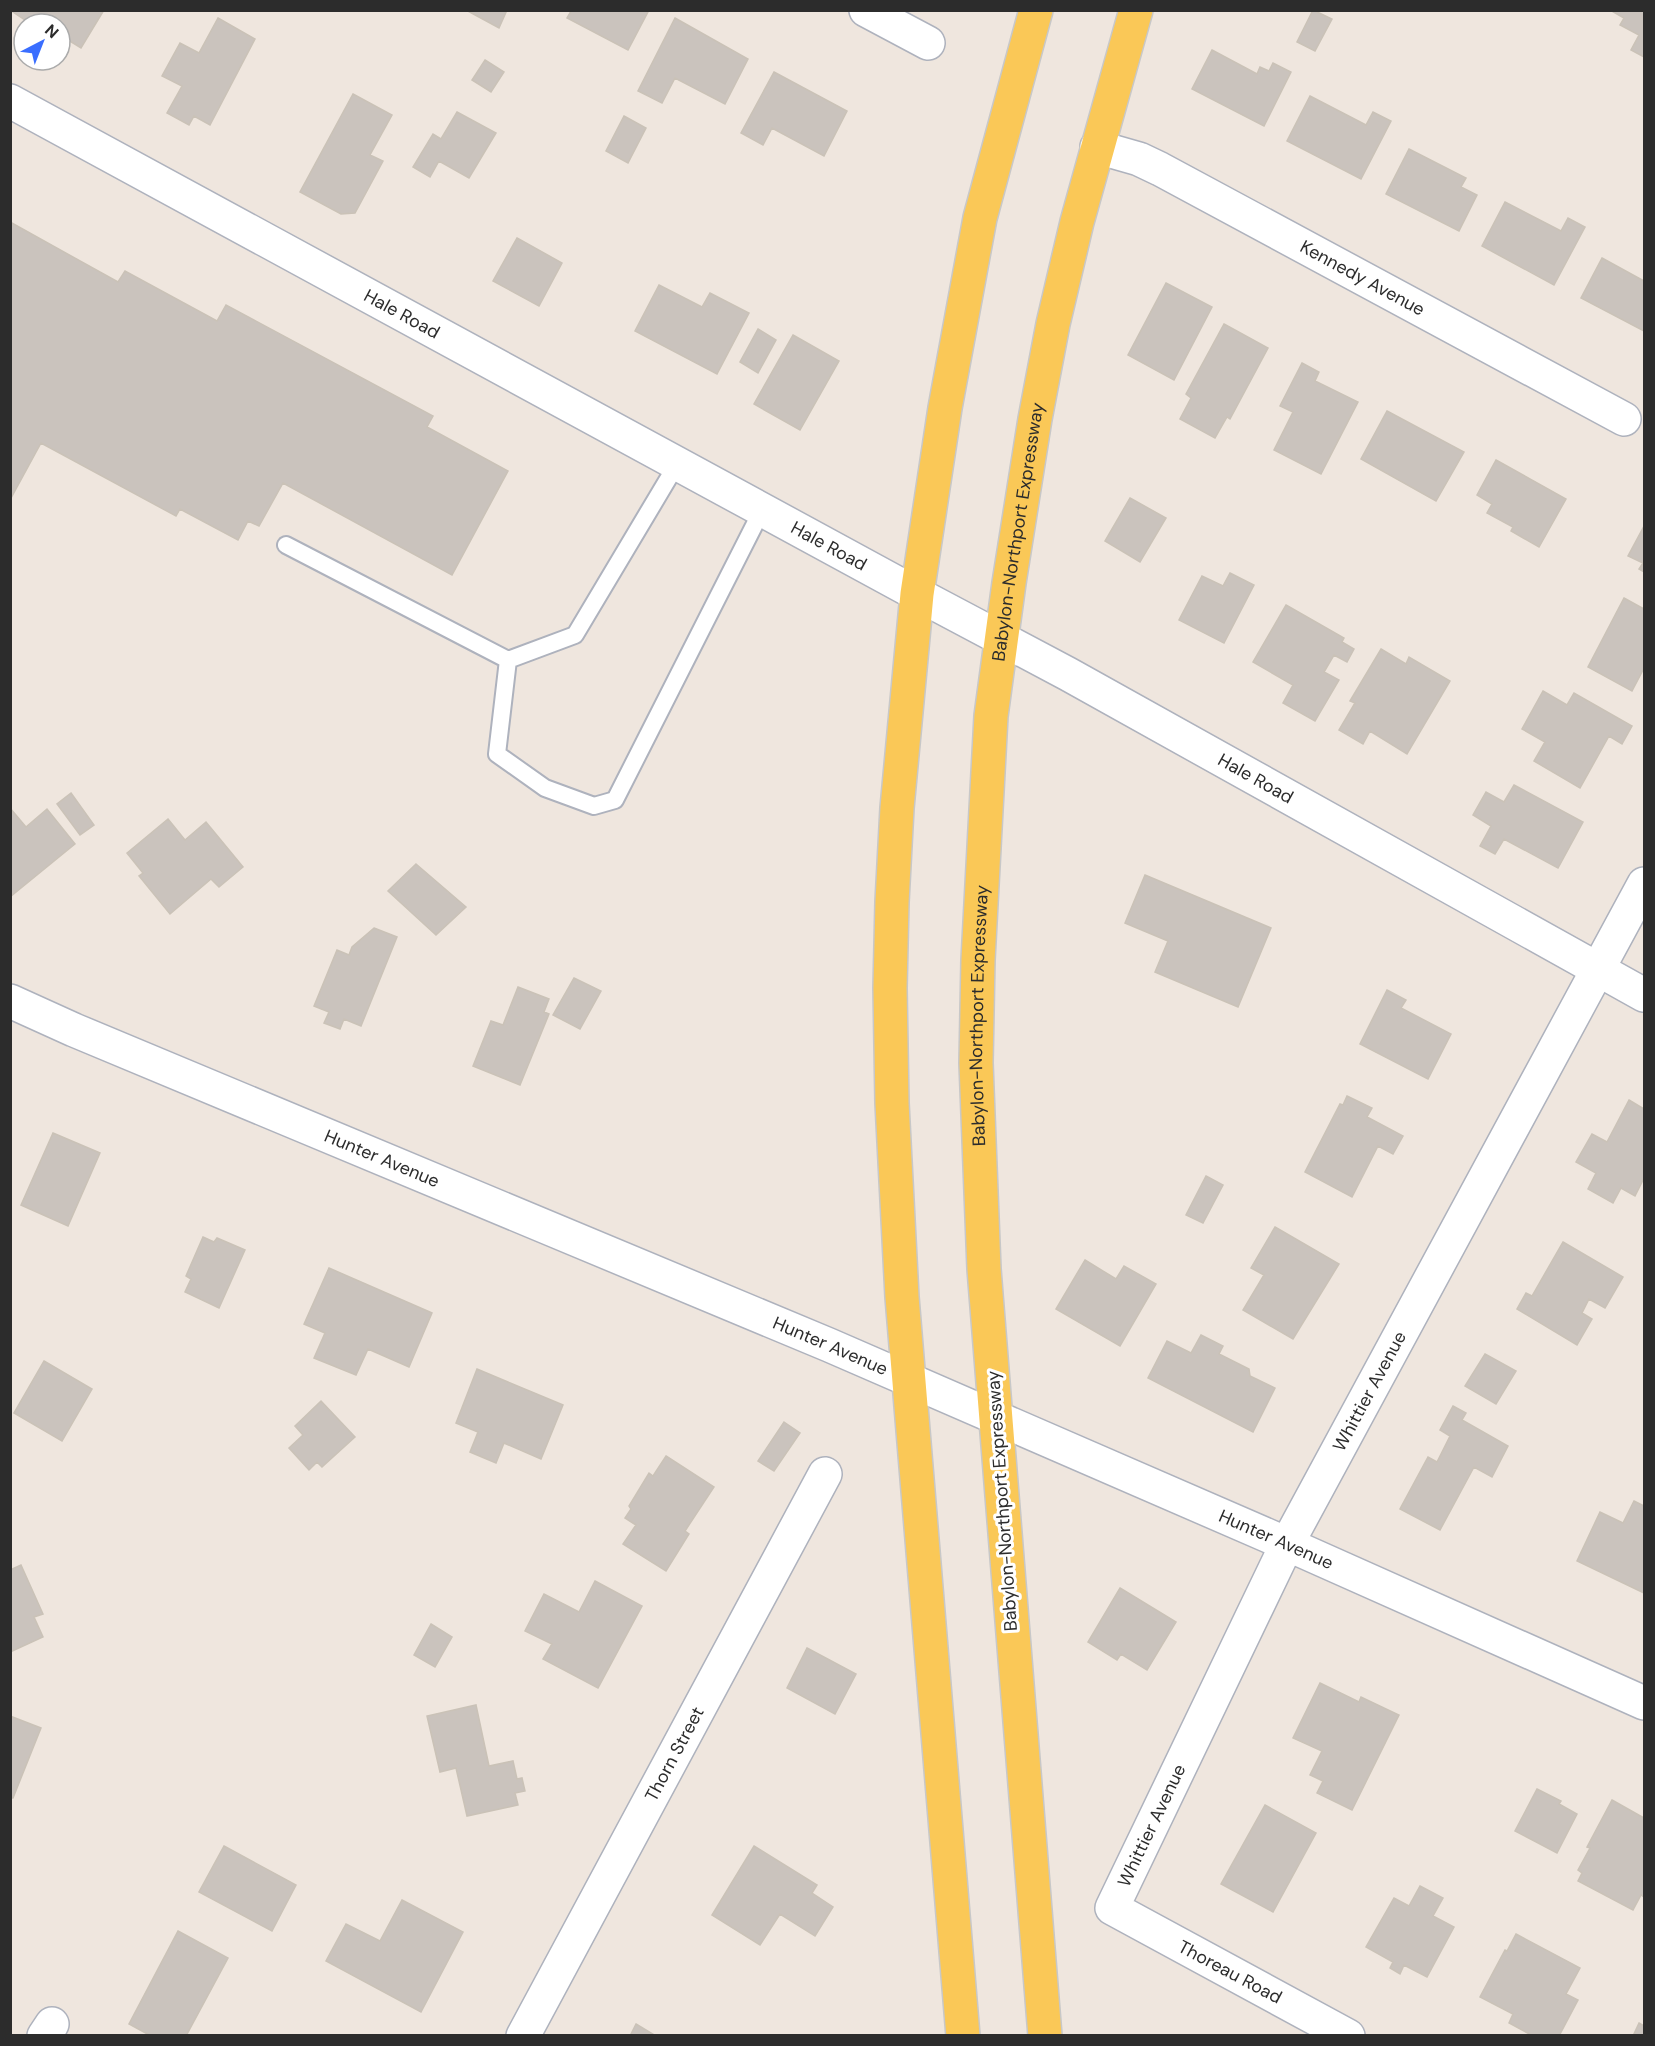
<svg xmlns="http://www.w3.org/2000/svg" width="1655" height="2046" font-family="'DM Sans',sans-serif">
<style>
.building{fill:#cac3bd;stroke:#cac2b7;stroke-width:1.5}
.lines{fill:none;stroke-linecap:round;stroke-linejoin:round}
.service-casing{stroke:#aeb2bd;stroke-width:20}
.minor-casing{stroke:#aeb2bd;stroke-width:36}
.tertiary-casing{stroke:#aeb2bd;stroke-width:36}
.primary-casing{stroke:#c8c8c8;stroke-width:36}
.service{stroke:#fff;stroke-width:16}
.minor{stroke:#fff;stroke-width:33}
.tertiary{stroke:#fff;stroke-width:33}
.primary{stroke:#fac857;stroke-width:33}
.labels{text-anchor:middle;stroke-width:6;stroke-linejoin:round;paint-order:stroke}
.street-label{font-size:18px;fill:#2c2c2c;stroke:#fff}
</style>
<rect width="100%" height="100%" fill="#efe6de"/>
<!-- building -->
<path class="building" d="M10,10H104L81,48L60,35V24H41L38,22L37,24H31Z
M466,10H507L499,28Z
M569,10H649L628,50L567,18L571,11Z
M1313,10L1332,19L1315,51L1297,42Z
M1610,10H1644V57L1631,50L1639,35L1620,25L1624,18Z
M218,18L255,39L210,125L194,116L189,125L167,113L182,86L162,76L180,43L199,53Z
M675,18L748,59L725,104L675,78L662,103L638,91Z
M1212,50L1257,74L1260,67L1269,71L1273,63L1291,72L1264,126L1192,89Z
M485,60L504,72L491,92L472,80Z
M774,72L847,111L824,156L772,128L763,145L741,133Z
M353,94L392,115L370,155L383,161L355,213L341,214L300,192Z
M1310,96L1366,125L1373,112L1391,121L1361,179L1287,141Z
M457,112L496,133L469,178L439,161L430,177L413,167L433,134L441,139Z
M624,116L646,128L628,163L606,151Z
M1409,149L1466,178L1461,187L1477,195L1459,231L1386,194Z
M1505,202L1561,231L1568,218L1585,227L1554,285L1482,246Z
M10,222L118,282L125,271L217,321L226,305L433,416L427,427L508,471L452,575L283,483L259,526L248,521L238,540L180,509L176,516L41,443L10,500Z
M517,238L562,263L539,306L493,281Z
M1602,258L1644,281V331L1581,298Z
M1166,283L1212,307L1174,380L1128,355Z
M659,285L702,307L710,293L749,313L717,374L635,331Z
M1224,324L1268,348L1230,419L1227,417L1215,438L1180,419L1191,398L1186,394Z
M758,329L776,340L758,373L740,362Z
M793,335L839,361L800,430L754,404Z
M1302,363L1319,372L1315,381L1358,402L1321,474L1274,450L1293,412L1280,406Z
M1387,411L1464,452L1436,501L1361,459Z
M1496,460L1566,499L1539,547L1511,531L1513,527L1487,513L1492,504L1477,495Z
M1130,498L1166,518L1140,562L1105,541Z
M1644,526V572L1639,569L1643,563L1628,556Z
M1230,573L1254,585L1224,643L1179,620L1202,576L1223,586Z
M1624,598L1644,609V668L1632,691L1588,667Z
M1286,605L1344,638L1342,642L1354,649L1347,662L1334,655L1324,672L1339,680L1315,721L1283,703L1293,685L1253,662Z
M1381,649L1406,664L1409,657L1450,681L1407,754L1370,731L1363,744L1339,730L1355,703L1350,701Z
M1543,691L1567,705L1574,693L1632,726L1622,744L1609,736L1580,788L1534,761L1545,742L1522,729Z
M1514,785L1583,822L1558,868L1504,839L1495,854L1480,846L1491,826L1473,815L1486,792L1504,802Z
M71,793L94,825L80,835L57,804Z
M10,808L26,827L47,809L75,844L10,897Z
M168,819L185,840L206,822L243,867L219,887L211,879L170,914L139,876L143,873L127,853Z
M416,864L466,907L436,935L388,891Z
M1145,875L1271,928L1238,1007L1155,972L1168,941L1125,923Z
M374,928L397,937L361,1026L344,1019L340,1029L324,1023L329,1012L314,1006L337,950L349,955L352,947Z
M574,978L601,991L580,1029L553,1015Z
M518,987L549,999L544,1012L549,1014L520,1085L473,1066L491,1021L503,1025Z
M1387,990L1406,1000L1401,1008L1451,1034L1428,1079L1360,1044Z
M1347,1096L1372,1108L1367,1117L1403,1136L1393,1154L1378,1146L1352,1197L1305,1172L1340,1104L1343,1105Z
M1629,1100L1644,1109V1178L1635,1196L1621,1188L1613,1203L1588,1189L1596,1173L1576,1162L1592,1134L1607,1142Z
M53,1133L100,1153L68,1226L21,1205Z
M1206,1176L1223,1185L1203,1223L1186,1215Z
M1275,1227L1339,1264L1293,1339L1243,1310L1264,1275L1251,1268Z
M203,1237L214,1242L217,1238L245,1250L219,1308L185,1292L191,1279L186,1276Z
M1563,1242L1623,1277L1605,1308L1589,1299L1582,1313L1592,1319L1577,1345L1517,1309L1526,1293L1532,1296Z
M1085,1260L1116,1279L1124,1266L1156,1284L1120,1346L1056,1309Z
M329,1268L432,1313L409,1367L368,1349L356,1375L314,1358L325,1333L304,1324Z
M1201,1335L1223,1346L1219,1354L1249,1369L1250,1376L1275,1388L1253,1432L1148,1378L1167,1341L1191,1353Z
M1485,1354L1516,1371L1496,1404L1465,1386Z
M44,1361L92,1389L62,1441L14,1413Z
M477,1369L563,1405L541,1459L504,1443L496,1463L470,1452L478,1432L456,1423Z
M321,1401L355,1437L322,1467L317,1462L309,1470L289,1448L303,1435L295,1426Z
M1453,1406L1466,1413L1462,1420L1508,1446L1492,1477L1474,1467L1440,1530L1400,1509L1428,1457L1437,1462L1450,1436L1440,1430Z
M784,1422L800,1433L774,1471L758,1461Z
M666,1456L714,1487L685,1531L689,1534L666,1571L623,1544L636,1525L625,1518L631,1509L629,1506L649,1473L653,1476Z
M1634,1501L1644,1506V1593L1577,1561L1600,1512L1623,1523Z
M21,1565L43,1614L34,1617L43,1637L10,1652V1570Z
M595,1581L642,1606L598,1688L543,1659L552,1644L525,1631L544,1594L579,1612Z
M1120,1588L1176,1622L1147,1670L1121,1654L1117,1660L1088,1642Z
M431,1624L452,1637L435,1667L414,1655Z
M807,1648L856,1674L835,1714L787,1688Z
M1320,1683L1359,1702L1361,1697L1399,1715L1352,1810L1317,1793L1323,1781L1310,1775L1322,1751L1293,1738Z
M476,1705L489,1766L513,1761L517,1779L522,1778L525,1791L515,1793L518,1805L467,1816L456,1768L440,1772L427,1716Z
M10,1716L41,1728L13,1798H10Z
M1537,1789L1561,1801L1559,1804L1577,1814L1557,1853L1515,1831Z
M1612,1800L1644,1818V1897L1641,1895L1633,1910L1578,1881L1582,1873L1578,1870L1590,1848L1587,1847Z
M1265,1805L1316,1833L1273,1912L1221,1884Z
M224,1846L296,1885L272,1931L199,1892Z
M754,1846L817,1885L812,1893L833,1907L815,1936L780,1914L760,1945L712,1915Z
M1420,1886L1443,1898L1433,1916L1454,1927L1427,1977L1404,1965L1400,1974L1390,1968L1393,1962L1366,1947L1394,1898L1409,1906Z
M402,1900L463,1932L421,2012L326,1961L346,1924L380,1941Z
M178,1931L228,1958L186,2036H151L129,2024Z
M1516,1934L1580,1968L1566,1994L1578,2000L1559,2036H1533L1509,2023L1513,2014L1480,1997L1505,1950L1507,1951Z
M1639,2023L1644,2026V2036H1633Z
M636,2024L656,2036H630Z"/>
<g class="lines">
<defs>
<path id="service" d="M286,545L508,660L575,635L677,464
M508,660L497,754L545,788L594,806L615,800L762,510"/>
<g id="minor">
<path d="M866,10L928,43"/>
<path id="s1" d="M10,101L917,594L1068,674L1644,995"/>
<path id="s2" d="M1097,147L1139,159L1160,169L1624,419"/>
<path d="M44,2036L52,2024"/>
<path id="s3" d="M523,2036L825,1474"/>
<path id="s4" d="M1348,2036L1112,1908L1287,1544L1644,884"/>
</g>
<g id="tertiary">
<path id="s5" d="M10,1001L74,1030L829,1345L1287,1544L1644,1703"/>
</g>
<g id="primary">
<path d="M963,2036L902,1297L892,1103L890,988L892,902L897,808L917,594L945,408L980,218L1036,10"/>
<path id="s6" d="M1045,2036L984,1269L976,1063L978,960L991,716L1009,583L1035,419L1053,324L1077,222L1136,10"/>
</g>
</defs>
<!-- service casing -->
<use href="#service" class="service-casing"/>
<!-- minor casing -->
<use href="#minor" class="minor-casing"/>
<!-- tertiary casing -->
<use href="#tertiary" class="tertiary-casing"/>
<!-- primary casing -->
<use href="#primary" class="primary-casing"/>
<!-- service -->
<use href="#service" class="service"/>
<!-- minor -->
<use href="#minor" class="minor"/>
<!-- tertiary -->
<use href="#tertiary" class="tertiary"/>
<!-- primary -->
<use href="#primary" class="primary"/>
</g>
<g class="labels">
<!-- street labels -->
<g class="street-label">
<text dy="6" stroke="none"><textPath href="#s2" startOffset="297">Kennedy Avenue</textPath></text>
<text dy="6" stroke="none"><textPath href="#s1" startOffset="446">Hale Road</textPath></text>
<text dy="6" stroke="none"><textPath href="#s6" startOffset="1509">Babylon-Northport Expressway</textPath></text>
<text dy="6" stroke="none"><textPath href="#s1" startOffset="932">Hale Road</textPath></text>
<text dy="6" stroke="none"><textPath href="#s1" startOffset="1418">Hale Road</textPath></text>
<text dy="6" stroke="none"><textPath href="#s6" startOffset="1023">Babylon-Northport Expressway</textPath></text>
<text dy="6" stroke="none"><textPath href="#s5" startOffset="404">Hunter Avenue</textPath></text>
<text dy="6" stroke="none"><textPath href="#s5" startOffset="890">Hunter Avenue</textPath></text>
<text dy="6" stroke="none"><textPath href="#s4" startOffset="846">Whittier Avenue</textPath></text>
<text transform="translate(1002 1501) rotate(-94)" y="6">Babylon-Northport Expressway</text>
<text dy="6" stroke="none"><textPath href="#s5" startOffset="1376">Hunter Avenue</textPath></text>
<text dy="6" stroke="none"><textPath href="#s3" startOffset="320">Thorn Street</textPath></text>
<text dy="6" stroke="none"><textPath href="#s4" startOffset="360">Whittier Avenue</textPath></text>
<text transform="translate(1230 1972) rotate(28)" y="6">Thoreau Road</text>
</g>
</g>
<!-- border -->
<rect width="1655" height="2046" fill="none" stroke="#2c2c2c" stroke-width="24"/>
<!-- north arrow -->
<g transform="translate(42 42) rotate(42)"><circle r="28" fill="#ffffff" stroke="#ababab" stroke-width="1.5"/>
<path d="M0-4.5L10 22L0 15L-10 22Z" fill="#3a6eff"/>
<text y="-9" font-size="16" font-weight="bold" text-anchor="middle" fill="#2c2c2c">N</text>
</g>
</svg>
